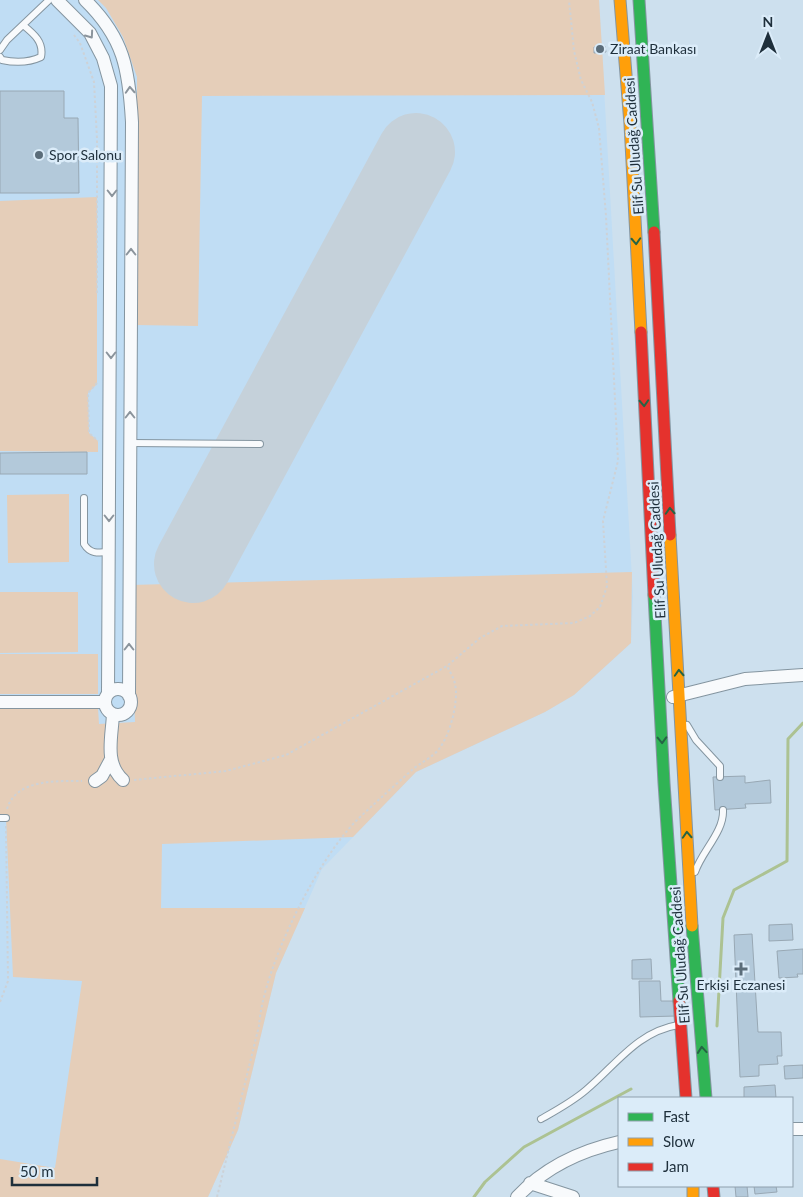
<svg xmlns="http://www.w3.org/2000/svg" width="803" height="1197" font-family="Lato,sans-serif">
<style>
.built{fill:#c0ddf4}
.green{fill:#e5ceb9}
.lines{fill:none;stroke-linecap:round;stroke-linejoin:round}
.stream{stroke:#acc292;stroke-width:3}
.runway{stroke:#c5d1da;stroke-width:78}
.building{fill:#b3c9da;stroke:#98a8b4}
.lane-casing{stroke:#8495a0;stroke-width:8}
.street-casing{stroke:#8495a0;stroke-width:14}
.fast-casing{stroke:#8495a0;stroke-width:13}
.slow-casing{stroke:#8495a0;stroke-width:13}
.jam-casing{stroke:#8495a0;stroke-width:13}
.path{stroke:#cdd2d7;stroke-width:2;stroke-dasharray:2.5 2.5;stroke-linecap:butt}
.lane{stroke:#f8fafc;stroke-width:6}
.street{stroke:#f8fafc;stroke-width:12}
.fast{stroke:#30b455;stroke-width:11}
.slow{stroke:#ff9f0a;stroke-width:11}
.jam{stroke:#e5322d;stroke-width:11}
.oneway{stroke:#8b949c}
.oneway2{stroke:#256445}
.poi-dot{fill:#5b6d7a;stroke:#dbecf9;stroke-width:2}
.labels{text-anchor:middle;stroke-width:5;stroke-linejoin:round;paint-order:stroke}
.poi-label{font-size:14px;fill:#1e2f3b;stroke:#dbecf9;text-anchor:start}
.street-label{font-size:14px;fill:#1e2f3b;stroke:#dbecf9}
</style>
<rect width="100%" height="100%" fill="#cde0ee"/>
<!-- built -->
<path class="built" d="M0,0H599L633,596L631,643L574,695L545,712L416,772L322,869L276,973L238,1130L208,1197H0Z"/>
<!-- green -->
<path class="green" d="M98,0H599L605,95L202,96L198,326L135,325L137,77L123,37L106,8Z
M97,197V384L88,393L89,433L98,441V452L0,451V201Z
M69,494V562L8,563L7,495Z
M632,572L631,643L574,695L545,712L416,772L353,837L162,844L161,908H305L276,973L238,1130L208,1197H0V1159L55,1168L82,981L13,977L6,818L0,816V707L98,708L99,724L135,722L130,585Z
M0,592H78V652L0,653Z
M0,654H98V694H0Z"/>
<g class="lines">
<!-- stream -->
<path class="stream" d="M717,1026L723,918L734,890L787,861L788,739L803,723
M474,1197L485,1182L524,1147L631,1089"/>
<!-- runway -->
<path class="runway" d="M193,564L416,152"/>
</g>
<!-- building -->
<path class="building" d="M605,46L606,52L594,53V47Z
M0,91H64V118H78L79,193H0Z
M87,452V474H0V453Z
M745,776V783L770,780L771,803L745,804L746,808L715,810L713,777Z
M792,924L793,940L769,941V925Z
M752,934L758,1032H781L782,1056H777L778,1064L759,1065V1076L740,1077L734,935Z
M803,949V974H797L798,977L779,978L777,951Z
M651,959L652,979H632V960Z
M639,981H660L661,1001H675L676,1016L640,1017Z
M803,1065V1078L785,1079L784,1066Z
M775,1085L776,1098H744V1087Z
M735,1186H747L748,1197H736Z
M754,1186H776L777,1192L755,1194Z"/>
<g class="lines">
<defs>
<path id="lane" d="M0,50L7,40L49,0
M0,57L2,60C16,63 28,63 41,57C44,42 34,34 23,25
M130,443L260,444
M84,498V544C90,554 98,553 109,552
M687,725L696,740L720,766V777
M0,818H6
M695,872C702,851 724,832 723,810
M541,1119C557,1110 572,1102 586,1090C616,1065 637,1032 678,1025"/>
<path id="street" d="M57,0L90,33L103,58L111,86L108,694
M85,0C124,38 129,69 132,122L129,696
M105 702a13 13 0 1 1 26 0a13 13 0 1 1-26 0Z
M673,697L745,679L803,675
M0,702H105
M113,714C112,737 104,763 123,780
M95,781L102,776L110,761
M792,1129H803
M530,1183L573,1197
M517,1197C545,1167 579,1151 619,1142"/>
<path id="fast" d="M639,0L654,232
M654,595L664,783L679,1001
M692,926L706,1098"/>
<path id="slow" d="M620,0L630,124L641,332
M670,535L692,926
M693,1186V1197"/>
<path id="jam" d="M654,232L670,535
M641,332L654,595
M679,1001L686,1098
M713,1186L714,1197"/>
</defs>
<!-- lane casing -->
<use href="#lane" class="lane-casing"/>
<!-- street casing -->
<use href="#street" class="street-casing"/>
<!-- fast casing -->
<use href="#fast" class="fast-casing"/>
<!-- slow casing -->
<use href="#slow" class="slow-casing"/>
<!-- jam casing -->
<use href="#jam" class="jam-casing"/>
<!-- path -->
<path class="path" d="M74,35L80,43L94,82L97,139V293
M97,383L88,393L89,433L98,441
M134,780L226,771L286,755L447,666L480,638L502,626L574,623L590,616L600,607L607,586L603,521L618,461L606,216L599,128L592,102L581,80L574,51L569,0
M7,809C16,779 56,781 82,781
M0,1002L8,981L6,826
M217,1197L259,1026C263,968 317,859 358,819C376,802 394,786 412,770C420,763 433,757 439,749C450,735 459,701 455,684C454,678 450,672 447,666"/>
<!-- lane -->
<use href="#lane" class="lane"/>
<!-- street -->
<use href="#street" class="street"/>
<!-- fast -->
<use href="#fast" class="fast"/>
<!-- slow -->
<use href="#slow" class="slow"/>
<!-- jam -->
<use href="#jam" class="jam"/>
</g>
<!-- one-way arrows -->
<defs><path id="oneway-chevron" d="M-2-3.5L2.5 0L-2 3.5" fill="none" stroke-width="1.6" stroke-linecap="round" stroke-linejoin="round" transform="scale(1.25)"/></defs>
<g class="oneway">
<use href="#oneway-chevron" transform="translate(90 35) rotate(55)"/>
<use href="#oneway-chevron" transform="translate(130 90) rotate(-93)"/>
<use href="#oneway-chevron" transform="translate(112 193) rotate(90)"/>
<use href="#oneway-chevron" transform="translate(131 252) rotate(-90)"/>
<use href="#oneway-chevron" transform="translate(111 355) rotate(90)"/>
<use href="#oneway-chevron" transform="translate(130 415) rotate(-90)"/>
<use href="#oneway-chevron" transform="translate(109 518) rotate(90)"/>
<use href="#oneway-chevron" transform="translate(129 647) rotate(-90)"/>
</g>
<g class="oneway2">
<use href="#oneway-chevron" transform="translate(636 241) rotate(87)"/>
<use href="#oneway-chevron" transform="translate(644 403) rotate(87)"/>
<use href="#oneway-chevron" transform="translate(670 511) rotate(-93)"/>
<use href="#oneway-chevron" transform="translate(679 673) rotate(-93)"/>
<use href="#oneway-chevron" transform="translate(662 740) rotate(88)"/>
<use href="#oneway-chevron" transform="translate(687 835) rotate(-93)"/>
<use href="#oneway-chevron" transform="translate(702 1050) rotate(-95)"/>
</g>
<!-- markers -->
<g class="poi-dot">
<circle cx="600" cy="49" r="5"/>
<circle cx="39" cy="155" r="5"/>
<path d="M738.5 961.5h5v5h5v5h-5v5h-5v-5h-5v-5h5z"/>
</g>
<g class="labels">
<!-- poi labels -->
<g class="poi-label">
<text x="610" y="54">Ziraat Bankası</text>
<text x="49" y="160">Spor Salonu</text>
<text x="741" y="990" text-anchor="middle">Erkişi Eczanesi</text>
</g>
<!-- street labels -->
<g class="street-label">
<text transform="translate(634 146) rotate(-94)" y="5">Elif Su Uludağ Caddesi</text>
<text transform="translate(657 550) rotate(-93)" y="5">Elif Su Uludağ Caddesi</text>
<text transform="translate(680 955) rotate(-94)" y="5">Elif Su Uludağ Caddesi</text>
</g>
</g>
<!-- legend -->
<rect x="618" y="1097" width="175" height="90" fill="#dbecf9" stroke="#8fa0ad"/>
<rect x="628" y="1113" width="25" height="8" fill="#30b455" stroke="#8fa0ad"/>
<text x="663" y="1122" font-size="15" fill="#1e2f3b">Fast</text>
<rect x="628" y="1138" width="25" height="8" fill="#ff9f0a" stroke="#8fa0ad"/>
<text x="663" y="1147" font-size="15" fill="#1e2f3b">Slow</text>
<rect x="628" y="1163" width="25" height="8" fill="#e5322d" stroke="#8fa0ad"/>
<text x="663" y="1172" font-size="15" fill="#1e2f3b">Jam</text>
<!-- north arrow -->
<g transform="translate(768 35)" stroke="#dbecf9" stroke-width="4" paint-order="stroke">
<path d="M0-4L9 19L0 12L-9 19Z" fill="#1e2f3b"/>
<text y="-8" font-size="14" font-weight="bold" text-anchor="middle" fill="#1e2f3b">N</text>
</g>
<!-- scale -->
<path d="M12 1177v8h85v-8" fill="none" stroke="#1e2f3b" stroke-width="2.5"/>
<text x="20" y="1177" font-size="15" fill="#1e2f3b" stroke="#dbecf9" stroke-width="4" paint-order="stroke">50 m</text>
</svg>
